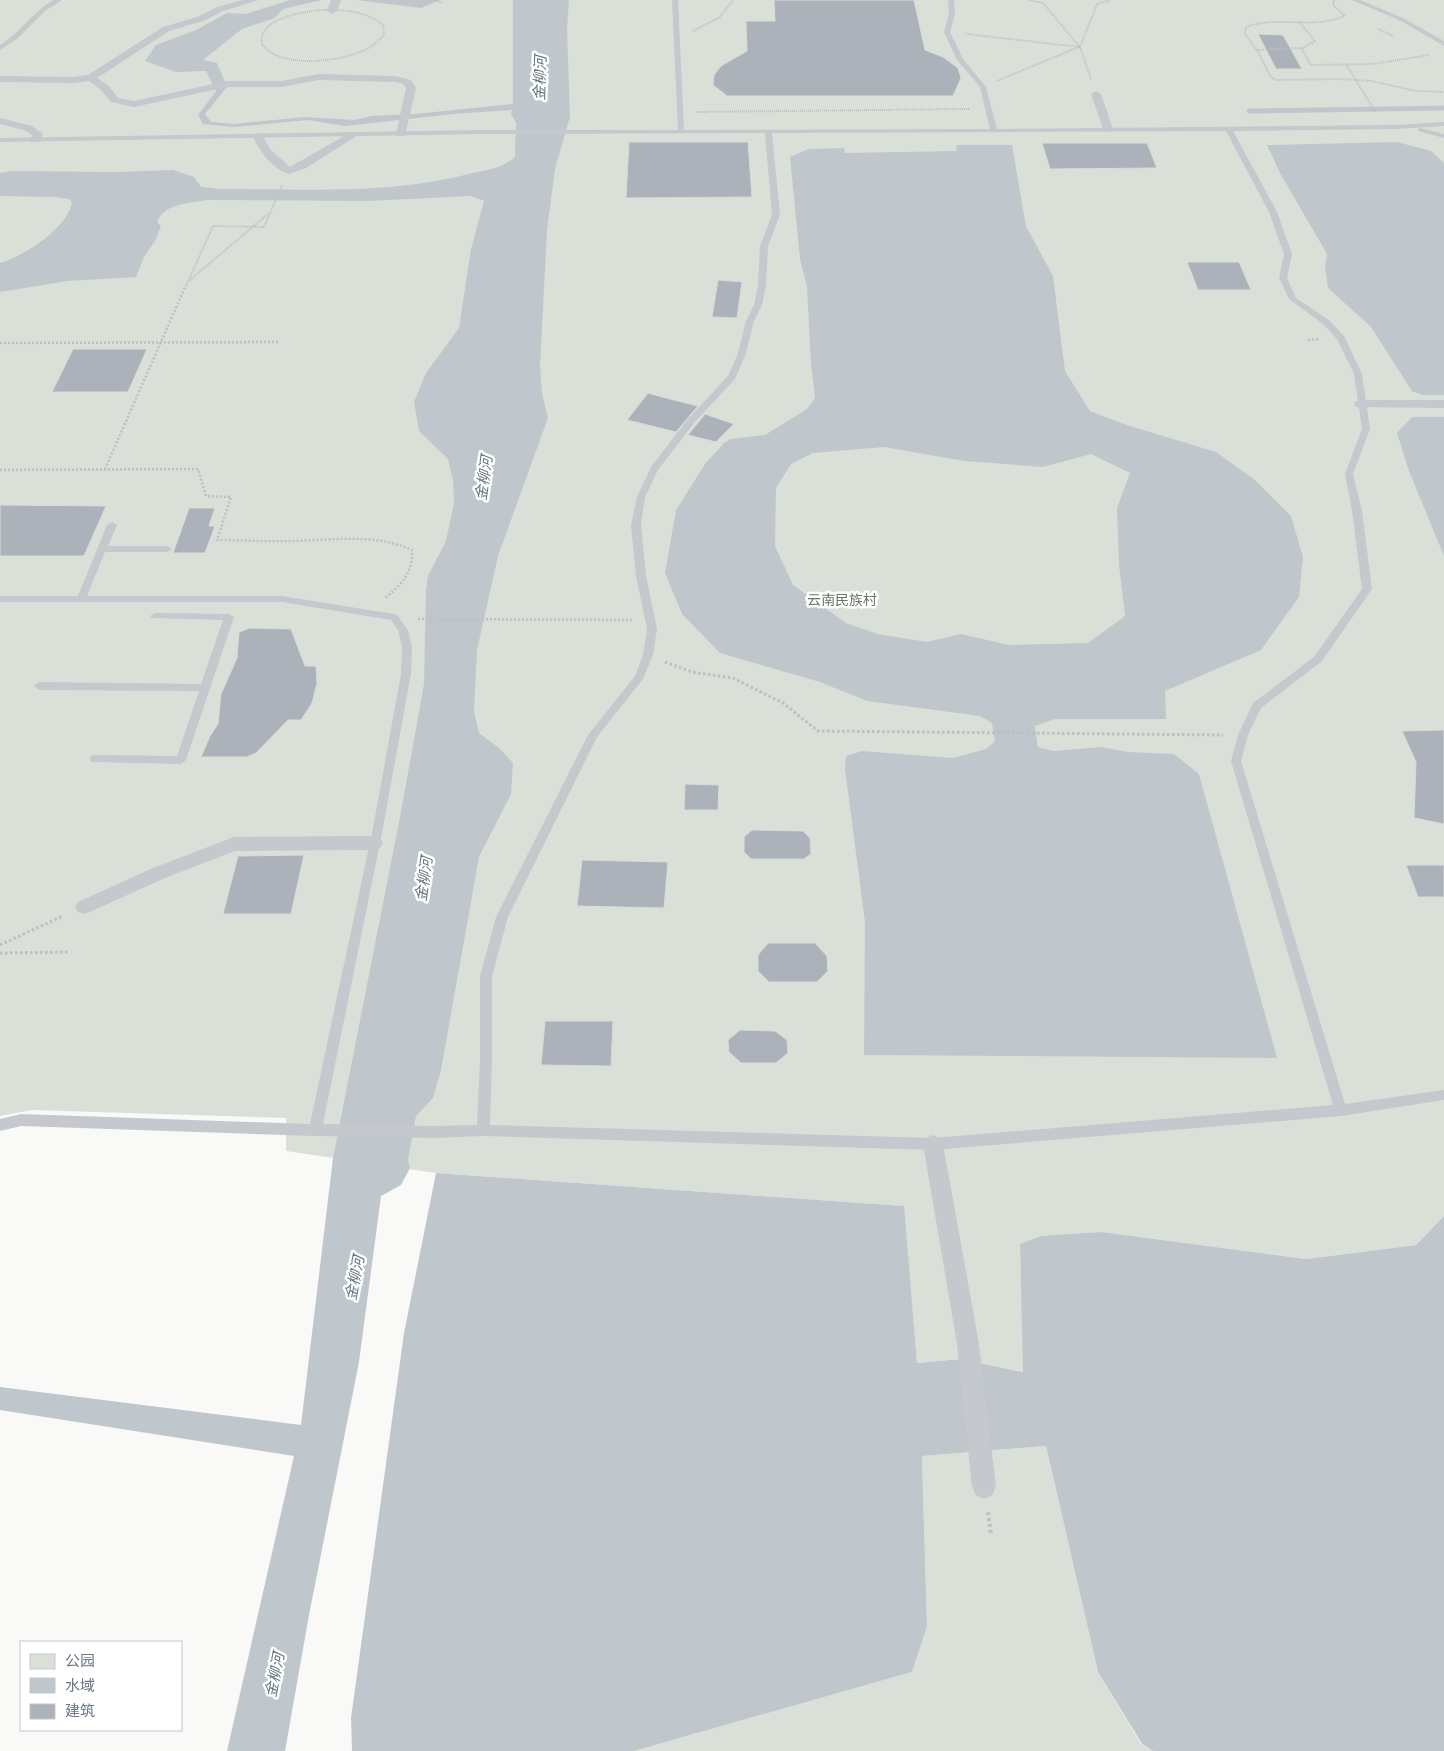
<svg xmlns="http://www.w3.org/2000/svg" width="1444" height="1751" font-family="'Golos Text','Noto Sans SC',sans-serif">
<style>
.green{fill:#dae0d8}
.water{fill:#bfc7cc;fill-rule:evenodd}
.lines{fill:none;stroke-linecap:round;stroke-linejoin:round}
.stream{stroke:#bfc7cc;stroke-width:5}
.building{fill:#acb2b9;stroke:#dbdbd9}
.path-far3{stroke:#bdbfc2;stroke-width:2;stroke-dasharray:1 1;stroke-linecap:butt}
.path-far2{stroke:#bdbfc2;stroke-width:2.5;stroke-dasharray:2 2;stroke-linecap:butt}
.path-far1{stroke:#bdbfc2;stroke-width:3;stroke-dasharray:2.5 2.5;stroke-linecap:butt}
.path{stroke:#bdbfc2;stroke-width:4;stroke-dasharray:3 3;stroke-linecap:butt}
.service{fill:#c5c8cc;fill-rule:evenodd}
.pedestrian{fill:#c5c8cc;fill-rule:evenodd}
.labels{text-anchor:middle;stroke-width:5;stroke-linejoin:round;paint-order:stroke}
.park-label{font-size:14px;fill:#667864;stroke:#fff}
.water-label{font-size:15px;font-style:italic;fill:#667681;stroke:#fff}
</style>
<rect width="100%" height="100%" fill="#f9f9f7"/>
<!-- green -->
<path class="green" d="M0,0H1444V1216L1416,1245L1306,1259L1102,1232L1020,1244L1024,1372L961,1359L917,1363L903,1206L436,1173L286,1151V1118L32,1110L0,1116Z
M1046,1446L1098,1672L1141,1744L1153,1751H634L912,1672L927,1627L922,1456Z"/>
<!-- water -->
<path class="water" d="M290,0H322L283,9L275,18L242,29L203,60L217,63L227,87L205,114L211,122L234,124L305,117L354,120L372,116L415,114L513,104V0H569L567,28L570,117L555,169L547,231L540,366L542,393L548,418L498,556L477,650L474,711L479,733L499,748L513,763L511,794L479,857L441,1070L433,1098L416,1116L408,1160L410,1168L401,1185L381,1196L359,1362L309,1615L285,1751H227L294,1456L0,1410V1387L301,1425L333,1158L400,817L424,684L426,590L428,576L446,541L454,503L453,480L448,459L419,431L414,402L426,373L459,328L471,249L484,201L470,196L368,201L208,200C191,203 164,203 157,222L161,226L155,241L144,257L136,277L68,281L0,292V263C24,256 68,228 72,202L69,199L54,197L0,196V173L11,171L115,172L173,170L194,177L201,187L221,189C304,189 391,195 473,173C490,169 500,169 515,157L516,123L511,114L512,110L453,114L345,126L308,120L235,127L203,124L198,115L216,91L206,71L176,72L145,61L156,45L196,30L227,13L246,14Z
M356,0H440L421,8Z
M1397,142L1431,151L1444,163V395H1422L1412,391L1371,327L1328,288L1325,267L1327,254L1280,173L1267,145Z
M956,145H1012L1026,226L1053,276L1065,371L1090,411L1127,425L1216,452L1255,480L1291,516L1303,557L1299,597L1261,650L1165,691L1166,719H1055L1035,726L1038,747L1054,751L1101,747L1128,752L1174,754L1199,774L1277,1058L864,1055L865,922L845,769L846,756L862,751L953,758L986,749L995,741L992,723L980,716L867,701L820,682L720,653L682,614L665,573L676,510L705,464L724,443L731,439L765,435L807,409L815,398L811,364L807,287L800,259L790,157L808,149L844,148L845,153L957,151ZM884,447L964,461L1043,467L1091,454L1130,473L1117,508L1119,565L1125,616L1088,643L1009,645L961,634L927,642L878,634L846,623L793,585L775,546L776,488L791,464L813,453Z
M1412,417H1444V556L1409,471L1397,433Z
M436,1173L904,1206L917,1363L961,1359L1023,1372L1020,1244L1041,1236L1102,1232L1306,1259L1416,1245L1444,1216V1751H1153L1142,1744L1098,1672L1046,1446L922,1456L927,1627L912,1672L634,1751H352L351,1718L404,1333Z"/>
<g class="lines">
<!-- stream -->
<path class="stream" d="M1249,111L1444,108"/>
</g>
<!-- building -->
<path class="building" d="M774,0H914L925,50L943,57L958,68L961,78L953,96H727L713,85L714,75L721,66L747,51L746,21H775Z
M1258,34L1283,35L1302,69H1276Z
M629,142H748L752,197L626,198Z
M1042,143H1147L1157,168L1050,169Z
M1187,262H1239L1251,290H1198Z
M718,280L742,282L737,318L712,317Z
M73,349H147L128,392H52Z
M648,393L666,398L698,406L676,432L627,420Z
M705,414L734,424L716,442L688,435Z
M0,505L106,506L84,556H0Z
M189,508H215L209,526H215L205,553H173Z
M250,628L291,629L305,666H316L317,683L312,703L301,720H288L256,753L247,757H201L210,736L218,724L221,694L237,658L239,632Z
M1444,730V824L1414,818L1416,762L1402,731Z
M685,784L719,785L718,810H684Z
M752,830L803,831L810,838L811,854L804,859H751L744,852V837Z
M304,855L291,914H223L238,856Z
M582,860L668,862L664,908L577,906Z
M1406,865H1444V897H1418Z
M768,943H815L827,956L828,971L817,982H769L758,971V955Z
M545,1021H613L611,1066L541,1065Z
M740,1030L775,1031L787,1040L788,1053L776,1063H741L729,1052L728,1040Z"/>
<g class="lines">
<!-- path-far3 -->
<path class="path-far3" d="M435,0L442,3
M1029,0L1043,3L1080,47
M1334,0L1333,5L1345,16
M325,10C346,10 366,11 383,25L384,35C377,42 371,48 362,51C339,62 279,69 262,44C257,17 307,11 325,10Z
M1344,16C1313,30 1278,15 1246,27L1245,34L1257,50L1271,77L1276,80L1339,79L1372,81L1416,91L1444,92
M1378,29L1393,36
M693,31L720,17L733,0
M966,34L1080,47
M1301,48L1311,65L1373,64L1429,55
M1257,50L1303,48L1315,41L1299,22
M1347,66L1375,111
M1091,79L1080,47L1097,4L1111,0
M997,81L1079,47
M696,112L970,109
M190,280L269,213
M186,286L213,226L264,227L282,185"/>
<!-- path-far2 -->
<path class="path-far2" d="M1308,340L1318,339
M0,343L279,342
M105,469L186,285
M0,470L198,469L206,496L231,497L217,540C243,540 268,542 294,541C334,540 374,533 412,550C414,572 401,585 385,598
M418,619L632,620"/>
<!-- path-far1 -->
<path class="path-far1" d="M665,662L692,672L733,678L783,703L818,731L1223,735
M0,945L63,916
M0,953L68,952"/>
<!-- path -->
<path class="path" d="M988,1512L991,1534"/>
<!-- service -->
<path class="service" d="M54,0H62L45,11L18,38L0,50V45C20,33 33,11 54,0Z
M672,0H678L684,130L990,129L980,87L957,60L944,32L949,14L948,0H954L955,14L950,32L963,59L986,87L997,129L1396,125L1444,122V126L1396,129L1233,131L1277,212L1292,254L1287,278L1296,298L1329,320L1344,336L1362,374L1370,429L1353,474L1362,511L1372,589L1322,661L1261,708L1248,735L1241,761L1345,1104L1444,1090V1100L1341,1116L933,1150L483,1136L435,1138L315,1136L21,1126L0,1131V1119L21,1114L310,1124L373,828L401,674L402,647L398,630L391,620L282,602H0V596H78L107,525L112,522L117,525L108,546H167L172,549L167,552H105L87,596H282L394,614L397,615L408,630L412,647L411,674L383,828L323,1124L435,1126L477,1125L480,1059V976L496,917L588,735L635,676L643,655L647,629L636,576L631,525L637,497L651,467L688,419L728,376L737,356L746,321L754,305L758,285L760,246L772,215L765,133L484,134L0,142V138L484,130H678ZM1226,131L1269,212L1284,254L1279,278L1289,299L1323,324L1337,339L1354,374L1362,429L1345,474L1352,511L1362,589L1314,657L1253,703L1238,735L1231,761L1333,1105L933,1138L490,1125L492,1059V976L508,917L597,737L643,679L653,655L657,629L646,576L641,525L645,497L658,470L694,423L735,379L745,356L754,321L762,305L766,285L768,246L780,215L772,133Z
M1352,0H1360L1405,19L1444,41V46L1401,21Z
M1420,128L1444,134V138L1418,131V129Z
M155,613L229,614L234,617L186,760L181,764L91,762L90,759L91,756L95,755L177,756L199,691L39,690L34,686L39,682L201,684L223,620L152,618L150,616Z"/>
<!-- pedestrian -->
<path class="pedestrian" d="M243,0H259L223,11L203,21L169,31L97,78L109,86L118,98L134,101L227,81H282L318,74L395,76L411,80L416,88L405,136H397L396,134L406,88L403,84L395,82L318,80L282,87H227L134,107L111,102L101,90L89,81L74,83L0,82V76L74,77L88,75L163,27L197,17L217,7Z
M331,0H341L337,11L332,14L327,11Z
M1096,91L1101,94L1113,129L1112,131L1108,132L1103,129L1091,94Z
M0,118L32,126L43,134L39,142H31L30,140L32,135L24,130L0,124Z
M351,132L356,135L355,137L306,168L289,174C273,170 259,151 253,136L258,133L262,134L270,149L290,167Z
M1361,400H1444V408L1356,407L1354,404L1356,401Z
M374,836L380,838L383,843L380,848L374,850L235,851L165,878L90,912L84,914L78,912L75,907L78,902L153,868L234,837Z
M933,1135L940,1138L943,1144L979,1344L996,1487L992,1495L984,1499L976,1495L972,1487L957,1344L923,1144L926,1138Z"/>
</g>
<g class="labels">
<!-- park labels -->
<g class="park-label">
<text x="842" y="605">云南民族村</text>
</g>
<!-- water labels -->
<g class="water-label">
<text transform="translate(540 78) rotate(-88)" y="5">金柳河</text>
<text transform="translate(484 478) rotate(-82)" y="5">金柳河</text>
<text transform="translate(424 879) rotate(-82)" y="5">金柳河</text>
<text transform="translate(355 1278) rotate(-79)" y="5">金柳河</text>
<text transform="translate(275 1675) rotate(-79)" y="5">金柳河</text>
</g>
</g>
<!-- legend -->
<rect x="20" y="1641" width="162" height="90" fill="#ffffff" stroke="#c3c8cf"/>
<rect x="30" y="1654" width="25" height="15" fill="#dae0d8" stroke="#c3c8cf"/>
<text x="65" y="1666" font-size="15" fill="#6a7686">公园</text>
<rect x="30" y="1678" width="25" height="15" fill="#bfc7cc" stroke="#c3c8cf"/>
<text x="65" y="1691" font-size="15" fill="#6a7686">水域</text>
<rect x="30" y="1704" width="25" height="15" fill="#acb2b9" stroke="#c3c8cf"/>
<text x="65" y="1716" font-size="15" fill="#6a7686">建筑</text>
</svg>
